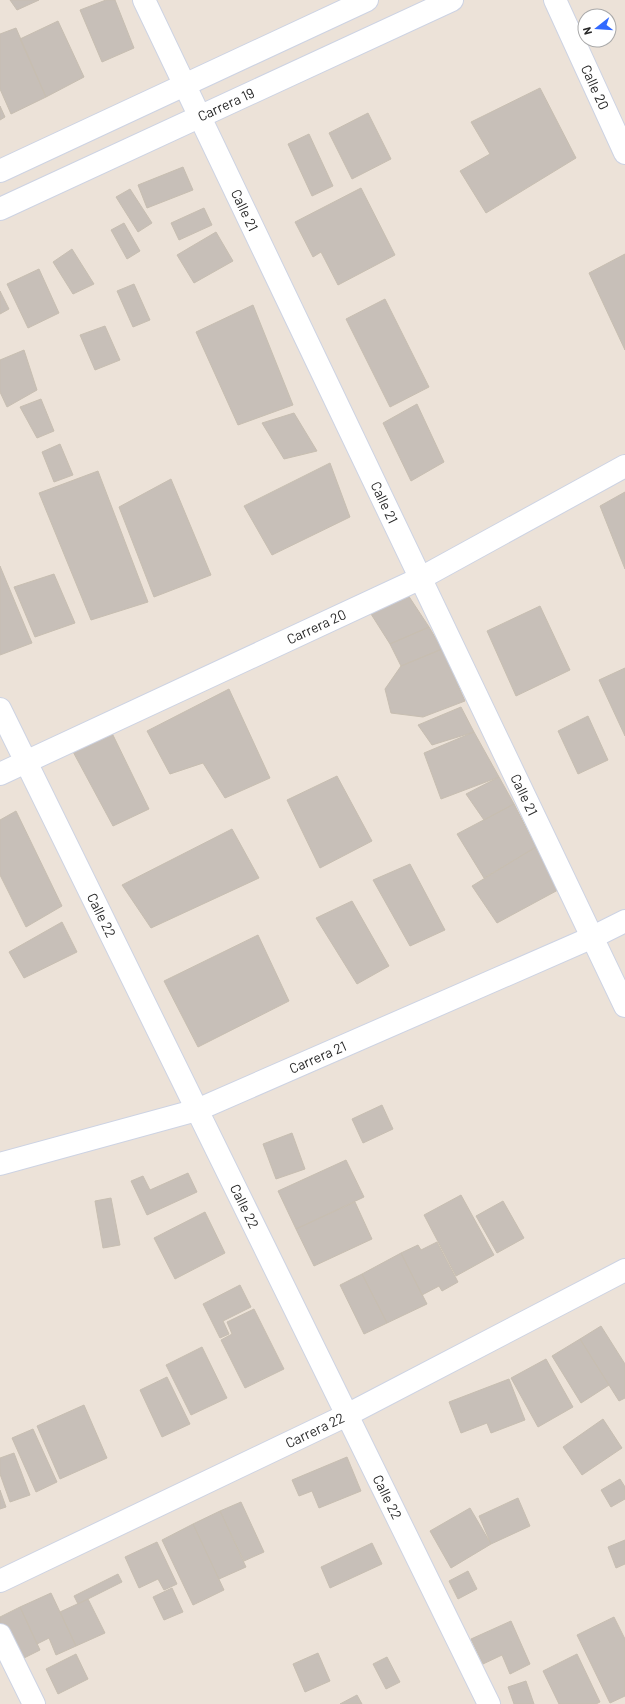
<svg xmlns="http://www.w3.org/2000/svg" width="625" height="1704" font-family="Barlow,sans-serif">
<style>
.building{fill:#c7bfb8;stroke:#c7beb1}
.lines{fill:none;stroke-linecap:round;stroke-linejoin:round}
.minor-casing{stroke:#cdd3e3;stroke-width:24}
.minor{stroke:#fff;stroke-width:22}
.labels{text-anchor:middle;stroke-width:3;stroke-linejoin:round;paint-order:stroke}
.street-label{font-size:14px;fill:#282828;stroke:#fff}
</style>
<rect width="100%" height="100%" fill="#ece2d8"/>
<!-- building -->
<path class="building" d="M10,0H39L17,10Z
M106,0H115L134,48L102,62L80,10Z
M58,21L84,77L46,97L20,39Z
M16,28L46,97L11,114L0,89V34Z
M540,88L576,158L486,213L460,171L490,154L471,122Z
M0,106L5,117L0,120Z
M368,113L391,159L352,179L329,133Z
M309,134L333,186L312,196L288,144Z
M183,167L193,190L147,208L138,185Z
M361,188L395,255L338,285L321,252L313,257L295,222Z
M130,189L152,223L138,232L116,197Z
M204,208L212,225L179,240L171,223Z
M124,223L140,251L127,259L111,230Z
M216,232L233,261L194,283L177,255Z
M72,249L94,284L73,294L53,262Z
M625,254V350L589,273Z
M39,269L59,313L28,328L7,284Z
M134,284L150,320L133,327L117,291Z
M0,291L9,309L0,314Z
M385,299L429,387L390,407L346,319Z
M253,305L293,405L238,425L196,332Z
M105,326L120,360L95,370L80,335Z
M24,350L37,390L7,407L0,392V360Z
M41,399L54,431L37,438L20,407Z
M417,404L444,462L411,481L383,423Z
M294,413L317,451L284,459L262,423Z
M60,444L73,475L54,482L42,452Z
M330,463L350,517L272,555L244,506Z
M98,471L148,602L91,620L39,493Z
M171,479L211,575L154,597L119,507Z
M625,492V569L600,506Z
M0,566L32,643L0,655Z
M54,574L75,623L35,637L14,587Z
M408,595L429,627L390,644L371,614Z
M540,606L570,670L516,696L487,631Z
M429,627L442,649L401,666L390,644Z
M442,649L465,701L423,717L391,713L385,689L401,666Z
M625,668V736L599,680Z
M229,689L270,778L225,798L203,763L170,774L147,731Z
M461,707L474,732L432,745L418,725Z
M588,716L608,760L578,774L558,731Z
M111,731L149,809L113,826L71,748Z
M474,732L499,777L441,799L424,753Z
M337,776L372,841L320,868L287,800Z
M499,777L514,804L484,820L466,794Z
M514,804L536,847L484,878L457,834Z
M16,811L62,906L26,927L0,875V820Z
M232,829L259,878L151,928L122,885Z
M536,847L558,890L497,923L472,886Z
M410,864L445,930L410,946L373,880Z
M352,901L389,966L357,984L316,918Z
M62,922L77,952L24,978L9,952Z
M258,935L289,1001L198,1047L164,981Z
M382,1105L393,1129L363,1143L352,1119Z
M292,1133L305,1169L276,1179L263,1144Z
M346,1160L364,1197L296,1229L278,1191Z
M188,1173L197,1192L147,1215L131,1181L143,1176L150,1190Z
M461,1195L494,1255L456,1276L424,1215Z
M111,1198L120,1245L103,1248L95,1201Z
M503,1201L524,1238L497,1253L476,1216Z
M355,1202L372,1239L314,1266L296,1229Z
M205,1212L225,1253L175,1279L154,1238Z
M437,1242L458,1282L442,1291L439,1286L422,1295L401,1253L418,1245L421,1250Z
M401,1253L427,1304L387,1323L362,1274Z
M362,1274L387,1323L364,1334L340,1285Z
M240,1285L251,1307L223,1321L229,1334L220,1338L203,1304Z
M254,1309L284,1369L245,1388L221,1340L232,1334L227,1322Z
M601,1326L625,1364V1398L619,1401L580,1339Z
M580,1339L609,1385L581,1403L552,1356Z
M202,1347L227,1398L191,1415L166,1365Z
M546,1359L573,1407L538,1427L511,1378Z
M167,1377L190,1424L162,1437L140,1390Z
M509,1379L525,1420L491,1433L487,1423L461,1433L449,1402Z
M84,1405L107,1458L60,1479L37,1426Z
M603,1419L622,1448L582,1475L563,1447Z
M33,1429L57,1482L36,1492L12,1438Z
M14,1453L30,1495L10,1502L0,1474V1458Z
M347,1457L361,1491L319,1508L312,1491L299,1496L292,1480Z
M620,1479L625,1487V1499L611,1507L601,1490Z
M0,1490L6,1507L0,1509Z
M518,1498L530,1526L491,1544L479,1516Z
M241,1502L264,1552L244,1561L220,1511Z
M470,1508L491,1544L451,1568L430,1531Z
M220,1511L246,1567L219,1579L193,1524Z
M193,1524L224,1590L193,1605L162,1540Z
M625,1540V1564L616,1568L608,1547Z
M157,1542L177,1584L164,1590L158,1579L139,1588L125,1557Z
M372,1543L382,1564L330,1588L321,1567Z
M468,1571L477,1589L458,1599L449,1581Z
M118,1574L122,1582L78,1604L74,1596Z
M172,1588L183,1612L164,1620L153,1597Z
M51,1593L76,1646L56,1655L49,1638L37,1644L20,1607Z
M88,1599L105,1633L76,1646L60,1612Z
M20,1607L40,1650L18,1661L0,1623V1617Z
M614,1617L625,1639V1696L610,1703L577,1635Z
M511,1621L530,1664L510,1674L502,1655L483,1664L471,1639Z
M318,1653L330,1681L305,1692L293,1664Z
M76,1654L88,1679L58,1694L46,1669Z
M577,1654L600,1702L596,1704H559L543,1671Z
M387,1657L400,1682L386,1689L373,1664Z
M526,1681L534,1704H514L508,1687Z
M357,1695L362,1704H340Z"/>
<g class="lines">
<defs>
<g id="minor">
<path id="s1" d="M144,0L625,1006"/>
<path id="s2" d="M555,0L625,153"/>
<path d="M0,171L367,0"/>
<path id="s3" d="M0,209L452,0"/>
<path id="s4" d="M0,709L489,1704"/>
<path id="s5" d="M0,774L421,578L625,466"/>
<path id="s6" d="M0,1164L197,1110L593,937L625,921"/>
<path id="s7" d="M0,1581L347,1415L625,1270"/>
<path d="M0,1635L34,1704"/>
</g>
</defs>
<!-- minor casing -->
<use href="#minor" class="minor-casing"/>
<!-- minor -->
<use href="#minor" class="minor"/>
</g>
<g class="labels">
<!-- street labels -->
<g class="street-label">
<text dy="5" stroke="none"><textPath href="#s2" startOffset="96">Calle 20</textPath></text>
<text dy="5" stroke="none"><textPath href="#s3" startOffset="249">Carrera 19</textPath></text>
<text dy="5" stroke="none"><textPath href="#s1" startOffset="233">Calle 21</textPath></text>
<text dy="5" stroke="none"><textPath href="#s1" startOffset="557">Calle 21</textPath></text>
<text dy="5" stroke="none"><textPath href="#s5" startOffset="349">Carrera 20</textPath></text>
<text dy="5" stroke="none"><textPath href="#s1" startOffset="881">Calle 21</textPath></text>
<text dy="5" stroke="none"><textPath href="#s4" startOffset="230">Calle 22</textPath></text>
<text dy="5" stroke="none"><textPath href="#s6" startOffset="336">Carrera 21</textPath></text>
<text dy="5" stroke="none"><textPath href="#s4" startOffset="554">Calle 22</textPath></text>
<text dy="5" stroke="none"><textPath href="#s7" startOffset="349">Carrera 22</textPath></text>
<text dy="5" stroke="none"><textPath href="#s4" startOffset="878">Calle 22</textPath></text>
</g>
</g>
<!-- north arrow -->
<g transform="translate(597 28) rotate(253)"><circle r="19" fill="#ffffff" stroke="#a9a9a9"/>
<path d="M0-3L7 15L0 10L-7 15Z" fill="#3269ff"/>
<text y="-6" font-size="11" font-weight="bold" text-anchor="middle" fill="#282828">N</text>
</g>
</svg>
